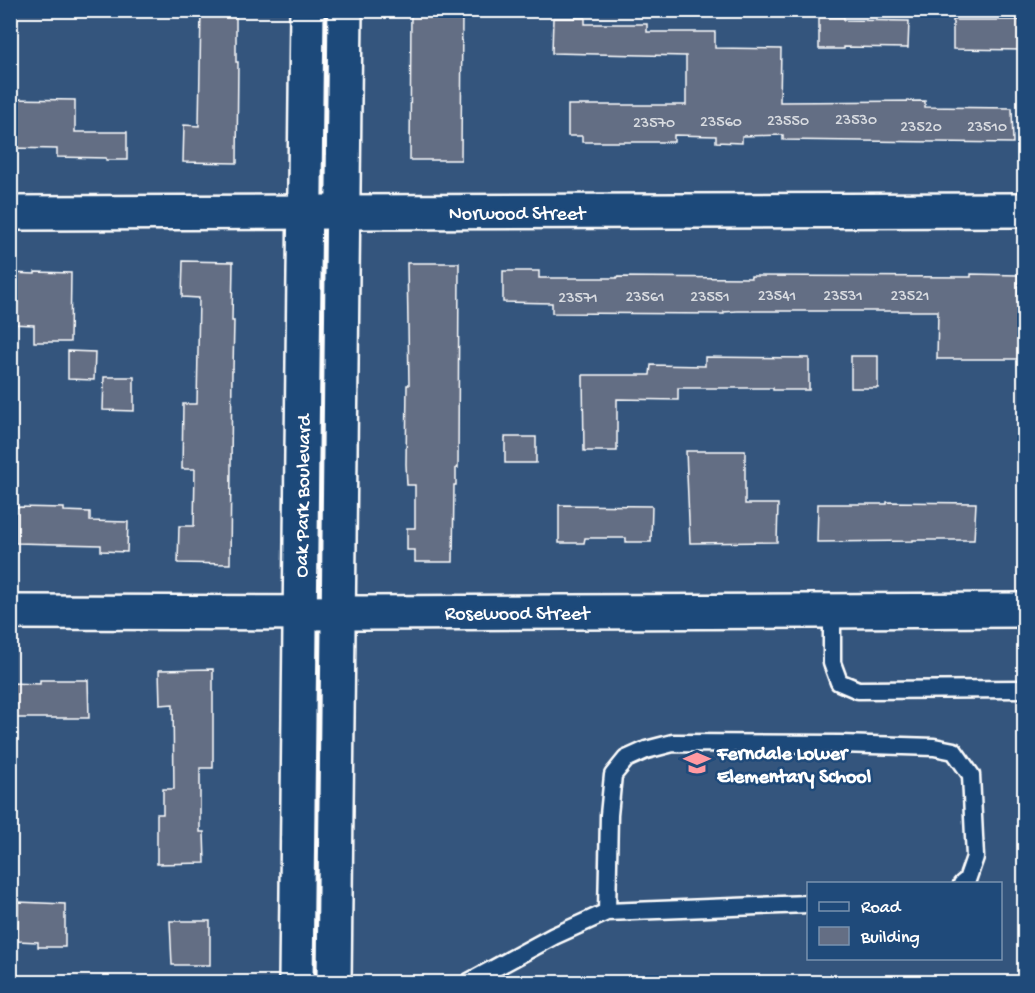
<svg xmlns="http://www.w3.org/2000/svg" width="1035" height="993" font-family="'Gochi Hand',sans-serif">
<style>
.building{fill:#646e84;stroke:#fff;stroke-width:1.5}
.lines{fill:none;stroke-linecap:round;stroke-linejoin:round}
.service-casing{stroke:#fff;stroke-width:21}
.minor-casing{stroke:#fff;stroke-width:38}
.tertiary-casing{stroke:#fff;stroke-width:38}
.service{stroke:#1f4a7a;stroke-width:16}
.minor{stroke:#1f4a7a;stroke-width:33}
.tertiary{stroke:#1f4a7a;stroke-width:33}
.labels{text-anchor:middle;stroke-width:5;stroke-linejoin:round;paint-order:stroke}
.number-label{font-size:16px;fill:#d8dbe0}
.street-label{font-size:20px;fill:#fff;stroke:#1f4a7a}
.poi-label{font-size:20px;font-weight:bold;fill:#fff;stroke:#1f4a7a;text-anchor:start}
</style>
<rect width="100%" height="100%" fill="#34557d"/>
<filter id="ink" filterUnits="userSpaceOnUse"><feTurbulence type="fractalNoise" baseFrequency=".0167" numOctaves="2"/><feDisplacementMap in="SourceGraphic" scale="12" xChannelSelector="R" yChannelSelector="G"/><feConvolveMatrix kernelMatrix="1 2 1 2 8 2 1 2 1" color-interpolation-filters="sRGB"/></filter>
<g filter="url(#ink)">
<!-- building -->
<path class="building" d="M201,10H236V62H238L237,163L183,162L184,125L199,126Z
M411,10H462L461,160H410Z
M819,17H844V20L909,21L908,48L844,47V49H819Z
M553,18H585V24H647V32H715V48L781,49L780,102L925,101V107L1012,108L1013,143L783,140V135L742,136V143L716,142V136L674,135V142H582V136H568V105H686V56L552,53Z
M953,20H1024V50L953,49Z
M10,99L75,100V132H127V160H106V158L57,157V149L10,148Z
M183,261L233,262L232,321H234L233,369H232L230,564L178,563L179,526H194L195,469H182L183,404H197L199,298L182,297Z
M407,263H459L458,468H456V485H454L453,562H415V550H407V528H415V485H407L406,464L407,385H409Z
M503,271H539V278H617V277L751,278V276L971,277V274L1018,275V359H937L938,311H737L724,312V314L552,313V303L503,302Z
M35,272L71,273L70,342H34V325L10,324V273L35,274Z
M68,351L95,352L94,380L68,379Z
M851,356H878V388H851Z
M705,357L809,358V390H773V388H678V400L617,399V451H584L583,375H650L651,365L705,366Z
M104,377H134V411L103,410Z
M505,437H536V463H505Z
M686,451H745V504H778L777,542L690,543Z
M887,502L976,503L974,540H913V541L817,542L818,504H887Z
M559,505L652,506L651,542H626V538H585L584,543H559Z
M16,507L64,508V511L90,512V521L128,522L127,552L101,551V545L16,543Z
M213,669V768H200V832H204L205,863L157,864V814H163V789H174L173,704L160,705L159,670Z
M40,680H88L89,718H10V683L40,684Z
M18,902L65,904V947H38V942L18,941Z
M170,921H210V965H172Z"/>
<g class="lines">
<defs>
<path id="service" d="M832,611V663L839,682L858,690L1024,689
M607,912L609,815L613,775L626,759L646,750L673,743L840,744L934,747L954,751L971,775L975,857L967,880L962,884
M469,982L554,936L607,912L808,904"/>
<path id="minor" d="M10,213L1024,210
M10,612L363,613L1024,610"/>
<path id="tertiary" d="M296,982L307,10
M334,982L345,10"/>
</defs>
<!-- service casing -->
<use href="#service" class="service-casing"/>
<!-- minor casing -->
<use href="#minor" class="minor-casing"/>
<!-- tertiary casing -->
<use href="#tertiary" class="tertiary-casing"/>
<!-- service -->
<use href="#service" class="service"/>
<!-- minor -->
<use href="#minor" class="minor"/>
<!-- tertiary -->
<use href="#tertiary" class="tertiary"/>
</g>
</g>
<!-- icons -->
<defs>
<symbol id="school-bare" viewBox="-9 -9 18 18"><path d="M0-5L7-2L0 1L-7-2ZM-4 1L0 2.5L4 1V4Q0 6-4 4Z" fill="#ff9aa2" stroke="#1f4a7a" stroke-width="2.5" paint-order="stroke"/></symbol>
</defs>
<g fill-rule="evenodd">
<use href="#school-bare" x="678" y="744" width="38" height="38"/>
</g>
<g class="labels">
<!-- number labels -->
<g class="number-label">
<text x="856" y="124">23530</text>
<text x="788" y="125">23550</text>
<text x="721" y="126">23560</text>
<text x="654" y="127">23570</text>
<text x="921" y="131">23520</text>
<text x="987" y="131">23510</text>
<text x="777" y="300">23541</text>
<text x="843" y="300">23531</text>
<text x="910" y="300">23521</text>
<text x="645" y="301">23561</text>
<text x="710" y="301">23551</text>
<text x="578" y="302">23571</text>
</g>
<!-- street labels -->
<g class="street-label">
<text x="517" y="219">Norwood Street</text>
<text transform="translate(301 496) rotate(-89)" y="7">Oak Park Boulevard</text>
<text x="517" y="619">Rosewood Street</text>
</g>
<!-- poi labels -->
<g class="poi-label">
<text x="717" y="759">Ferndale Lower<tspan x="717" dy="23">Elementary School</tspan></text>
</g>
</g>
<!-- margin -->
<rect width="1035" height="993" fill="none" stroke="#1f4a7a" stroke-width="36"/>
<rect x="18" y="18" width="999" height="957" fill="none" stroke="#fff" stroke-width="2" filter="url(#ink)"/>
<!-- legend -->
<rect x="807" y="882" width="195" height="78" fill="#1f4a7a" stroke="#7992af" stroke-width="1.5"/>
<rect x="819" y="902" width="30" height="9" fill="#1f4a7a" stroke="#7992af" stroke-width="1.5"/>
<text x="861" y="912" font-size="18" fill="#ffffff">Road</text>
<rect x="819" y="927" width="30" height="18" fill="#646e84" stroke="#7992af" stroke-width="1.5"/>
<text x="861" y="942" font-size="18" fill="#ffffff">Building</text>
</svg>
